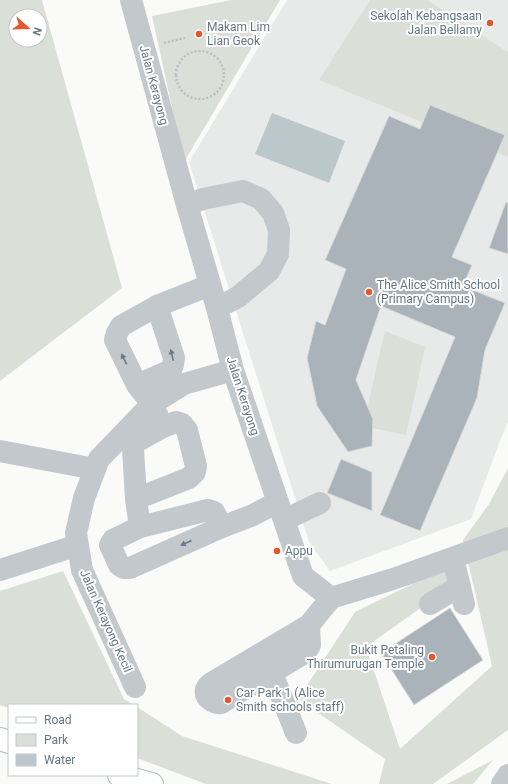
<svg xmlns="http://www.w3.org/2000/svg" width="508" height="784" font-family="Roboto,sans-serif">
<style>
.built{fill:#e8e9e9}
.green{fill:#dadfd7;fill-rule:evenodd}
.water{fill:#bbc7cb}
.building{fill:#aab3b9;stroke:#dcdcda}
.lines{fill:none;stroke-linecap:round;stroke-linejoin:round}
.major-casing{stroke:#b5babe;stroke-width:24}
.path{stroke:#bbbfc2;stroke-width:2.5;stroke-dasharray:2 2;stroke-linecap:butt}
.minor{stroke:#c3c8cc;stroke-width:22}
.major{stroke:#fff;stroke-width:22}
.oneway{fill:#6a7a87}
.poi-dot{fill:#e4572e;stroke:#fff;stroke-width:1.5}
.labels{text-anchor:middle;stroke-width:4;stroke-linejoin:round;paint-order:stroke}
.poi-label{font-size:12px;fill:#657683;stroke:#fff;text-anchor:start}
.street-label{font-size:12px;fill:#657683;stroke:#fff}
</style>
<rect width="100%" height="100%" fill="#fafaf8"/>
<!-- built -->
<path class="built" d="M287,0H508V422L501,438L471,519L330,571L309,542L189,162Z"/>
<!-- green -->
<path class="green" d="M0,0H42L122,288L0,381ZM16,16H40V40H16Z
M231,0H280L184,162L152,16Z
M370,0H427L508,52V157L319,80Z
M385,331L425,347L406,435L363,426Z
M508,468V730L433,784H379L385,759L298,699L355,612L449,566L454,584L366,647L400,749L492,666L463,540L489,504Z
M63,571L124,699L134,705H9V708L0,705V591Z
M137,707L182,736L332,784H206L137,758Z
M493,760L473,784H447Z"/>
<!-- water -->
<path class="water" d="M272,113L345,141L329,183L255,154Z"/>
<!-- building -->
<path class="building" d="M430,105L505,135L452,257L472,265L463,286L505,303L485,350L477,398L420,531L380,515L455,337L381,306L356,380L373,419L372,446L348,452L317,406L307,358L316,321L325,325L346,269L325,260L389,116L420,129Z
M506,202L508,203V254L489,248Z
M341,459L372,472V511L327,493Z
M450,608L483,660L414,705L381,653Z"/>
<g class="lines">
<defs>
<path id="major" d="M0,739L9,742
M119,775L152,784"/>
</defs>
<!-- major casing -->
<use href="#major" class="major-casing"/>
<!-- path -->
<path class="path" d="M164,43L185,38
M176 75a24 24 0 1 1 48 0a24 24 0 1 1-48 0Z"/>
<!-- minor -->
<path class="minor" d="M131,0L187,205L217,308L233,370L303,576L331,598L393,579L508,538
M187,205L203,199L243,191L261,199L273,213L279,230L278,254L269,271L238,297L217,308
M137,385L171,370L173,365L174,358L157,306
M0,451L95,469
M136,499L189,478L195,472L196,466L187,430L182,424L176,422L163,427
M284,520L320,503
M140,527L136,499L133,448L136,442L163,427L152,404L137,385L115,340L117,333L121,326L157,306L210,285
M222,527L214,512L208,510L140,527L113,540L110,545L119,565L124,568H130L222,527L253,515L278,502
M453,558L464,604
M0,570L78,545
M430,604L460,586
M309,625L310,645L306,652L221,703C214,704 204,698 206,689C206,688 209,685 210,684L309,625L331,598
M272,673L296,733
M135,687L82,570L76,533L84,498L99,459L152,404L184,384L233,370
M502,784L508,775"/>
<!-- major -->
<use href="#major" class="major"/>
</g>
<!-- one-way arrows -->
<defs><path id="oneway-solid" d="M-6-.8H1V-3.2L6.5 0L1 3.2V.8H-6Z"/></defs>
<g class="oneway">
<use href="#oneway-solid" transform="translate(172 355) rotate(-103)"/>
<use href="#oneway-solid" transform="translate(124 359) rotate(-116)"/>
<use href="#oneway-solid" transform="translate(186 543) rotate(156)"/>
</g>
<!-- markers -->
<g class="poi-dot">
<circle cx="490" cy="23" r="4"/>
<circle cx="199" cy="34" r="4"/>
<circle cx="369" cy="292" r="4"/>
<circle cx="277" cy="551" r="4"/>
<circle cx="432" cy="657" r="4"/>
<circle cx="228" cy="700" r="4"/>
</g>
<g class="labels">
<!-- poi labels -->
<g class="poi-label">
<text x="482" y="20" text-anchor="end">Sekolah Kebangsaan<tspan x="482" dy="14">Jalan Bellamy</tspan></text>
<text x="207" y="31">Makam Lim<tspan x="207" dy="14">Lian Geok</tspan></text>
<text x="377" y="289">The Alice Smith School<tspan x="377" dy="14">(Primary Campus)</tspan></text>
<text x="285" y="555">Appu</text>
<text x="424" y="654" text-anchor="end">Bukit Petaling<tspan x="424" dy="14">Thirumurugan Temple</tspan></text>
<text x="236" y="697">Car Park 1 (Alice<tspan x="236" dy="14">Smith schools staff)</tspan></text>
</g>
<!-- street labels -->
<g class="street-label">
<text transform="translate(154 85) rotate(75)" y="4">Jalan Kerayong</text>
<text transform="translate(243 396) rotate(72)" y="4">Jalan Kerayong</text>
<text transform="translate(106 621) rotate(66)" y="4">Jalan Kerayong Kecil</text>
</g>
</g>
<!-- legend -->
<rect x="8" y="704" width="130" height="72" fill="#ffffff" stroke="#c1c8cd"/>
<rect x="16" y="717" width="20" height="6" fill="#ffffff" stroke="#c1c8cd"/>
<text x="44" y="724" font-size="12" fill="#657683">Road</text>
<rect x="16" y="734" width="20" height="12" fill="#dadfd7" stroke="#c1c8cd"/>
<text x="44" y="744" font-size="12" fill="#657683">Park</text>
<rect x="16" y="754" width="20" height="12" fill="#bbc7cb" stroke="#c1c8cd"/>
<text x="44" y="764" font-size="12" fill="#657683">Water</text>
<!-- north arrow -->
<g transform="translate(28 28) rotate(110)"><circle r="19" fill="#ffffff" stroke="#c1c8cd"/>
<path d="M0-3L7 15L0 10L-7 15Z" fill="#e4572e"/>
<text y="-6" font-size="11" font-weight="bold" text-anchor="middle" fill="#657683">N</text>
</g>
</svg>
